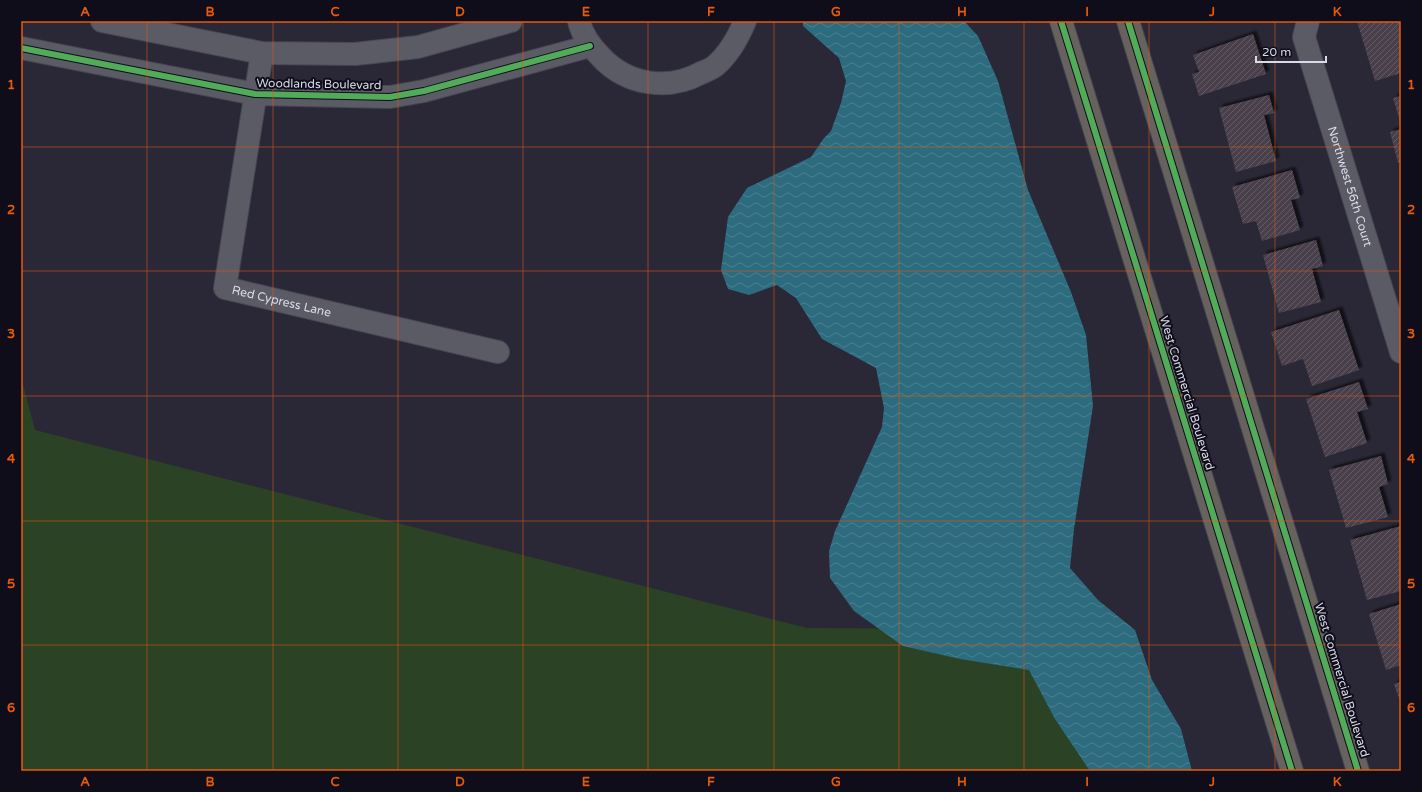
<svg xmlns="http://www.w3.org/2000/svg" width="1422" height="792" font-family="'Varela Round',sans-serif">
<style>
.green{fill:#2c4225}
.water{fill:url(#water-waves)}
.building{fill:url(#building-hatch);filter:url(#shadow)}
.lines{fill:none;stroke-linecap:round;stroke-linejoin:round}
.minor-casing{stroke:#474652;stroke-width:24}
.trunk-casing{stroke:#474652;stroke-width:24}
.minor{stroke:#5b5b66;stroke-width:22}
.trunk{stroke:#68625e;stroke-width:22}
.cycleway-casing{stroke:#0e0d19;stroke-width:8}
.cycleway{stroke:#51ab58;stroke-width:6}
.grid{fill:none;stroke:#e8590c;stroke-width:1;stroke-opacity:0.55}
.labels{text-anchor:middle;stroke-width:4;stroke-linejoin:round;paint-order:stroke}
.street-label{font-size:12px;fill:#dadaeb;stroke:#0e0d19}
.neatline{fill:none;stroke:#e8590c;stroke-width:1.5}
.grid-label{font-size:13px;text-anchor:middle;font-weight:bold;fill:#e8590c}
</style>
<defs>
<pattern id="water-waves" width="16" height="10" patternUnits="userSpaceOnUse"><rect width="16" height="10" fill="#2d6b7f"/><path d="M0 5q4-4 8 0t8 0" fill="none" stroke="#4b8091"/></pattern>
<pattern id="building-hatch" width="6" height="6" patternUnits="userSpaceOnUse"><rect width="6" height="6" fill="#49414b"/><path d="M-1 1l2-2M0 6l6-6M5 7l2-2" fill="none" stroke="#635c65"/></pattern>
<filter id="shadow"><feDropShadow dx="3.5" dy="-3.5" stdDeviation="1" flood-color="#0009"/></filter>
</defs>
<rect width="100%" height="100%" fill="#2a2836"/>
<!-- green -->
<path class="green" d="M21,377L35,430L807,628L1027,629L1158,771H21Z"/>
<!-- water -->
<path class="water" d="M803,21H964L978,36L998,81L1028,190L1071,292L1086,335L1093,406L1074,529L1070,568L1098,600L1135,630L1152,680L1181,729L1192,771H1090L1055,719L1029,670L960,659L903,646L854,611L830,578L829,551L835,531L882,427L884,408L876,368L822,339L796,298L777,285L749,295L728,289L721,270L728,217L747,188L811,157L824,138L831,131L841,103L846,81L839,58L803,26Z"/>
<!-- building -->
<path class="building" d="M1357,21H1401V73L1375,81Z
M1253,34L1266,74L1199,96L1192,74L1199,72L1193,55Z
M1269,95L1274,113L1264,115L1276,161L1236,172L1219,108Z
M1401,96V125L1393,98Z
M1401,129V162L1398,163L1390,132Z
M1292,170L1300,198L1291,200L1300,230L1262,241L1256,221L1243,224L1232,187Z
M1316,240L1323,266L1312,269L1321,302L1279,313L1263,255Z
M1339,310L1359,370L1312,386L1303,359L1282,366L1271,332Z
M1359,382L1368,409L1357,412L1367,443L1325,457L1306,399Z
M1381,456L1388,484L1379,487L1388,517L1346,528L1329,470Z
M1401,526V591L1367,600L1350,540Z
M1401,604V665L1386,670L1369,614Z
M1401,682V704L1394,684Z"/>
<g class="lines">
<defs>
<g id="minor">
<path d="M102,21L262,53L355,54L418,47L511,21"/>
<path d="M579,21C582,35 591,47 601,57C627,85 668,91 701,73C706,71 711,69 715,66C729,54 738,38 745,21"/>
<path id="s1" d="M1308,21L1304,37L1401,352"/>
<path d="M21,48L255,94L390,97L424,91L590,46"/>
<path id="s2" d="M262,53L225,288L498,352"/>
</g>
<path id="trunk" d="M1061,21L1292,771
M1128,21L1358,771"/>
</defs>
<!-- minor casing -->
<use href="#minor" class="minor-casing"/>
<!-- trunk casing -->
<use href="#trunk" class="trunk-casing"/>
<!-- minor -->
<use href="#minor" class="minor"/>
<!-- trunk -->
<use href="#trunk" class="trunk"/>
<defs>
<path id="cycleway" d="M1061,21L1292,771
M1128,21L1358,771
M21,48L255,94L390,97L424,91L590,46"/>
</defs>
<!-- cycleway casing -->
<use href="#cycleway" class="cycleway-casing"/>
<!-- cycleway -->
<use href="#cycleway" class="cycleway"/>
</g>
<!-- grid -->
<path class="grid" d="M147,21V771M273,21V771M398,21V771M523,21V771M648,21V771M774,21V771M899,21V771M1024,21V771M1149,21V771M1275,21V771M21,147H1401M21,271H1401M21,396H1401M21,521H1401M21,645H1401"/>
<g class="labels">
<!-- street labels -->
<g class="street-label">
<text transform="translate(319 84) rotate(1)" y="4">Woodlands Boulevard</text>
<text dy="4" stroke="none"><textPath href="#s1" startOffset="173">Northwest 56th Court</textPath></text>
<text dy="4" stroke="none"><textPath href="#s2" startOffset="296">Red Cypress Lane</textPath></text>
<text transform="translate(1187 393) rotate(73)" y="4">West Commercial Boulevard</text>
<text transform="translate(1342 680) rotate(73)" y="4">West Commercial Boulevard</text>
</g>
</g>
<!-- border -->
<rect width="1422" height="792" fill="none" stroke="#0e0d19" stroke-width="44"/>
<!-- scale -->
<path d="M1256 56v6h70v-6" fill="none" stroke="#dadaeb" stroke-width="2"/>
<text x="1262" y="56" font-size="12" fill="#dadaeb" stroke="#0e0d19" stroke-width="3" paint-order="stroke">20 m</text>
<rect x="22" y="22" width="1378" height="748" class="neatline"/>
<g class="grid-label">
<text x="85" y="16">A</text>
<text x="210" y="16">B</text>
<text x="335" y="16">C</text>
<text x="460" y="16">D</text>
<text x="586" y="16">E</text>
<text x="711" y="16">F</text>
<text x="836" y="16">G</text>
<text x="962" y="16">H</text>
<text x="1087" y="16">I</text>
<text x="1212" y="16">J</text>
<text x="1337" y="16">K</text>
<text x="11" y="89">1</text>
<text x="1411" y="89">1</text>
<text x="11" y="214">2</text>
<text x="1411" y="214">2</text>
<text x="11" y="338">3</text>
<text x="1411" y="338">3</text>
<text x="11" y="463">4</text>
<text x="1411" y="463">4</text>
<text x="11" y="588">5</text>
<text x="1411" y="588">5</text>
<text x="11" y="712">6</text>
<text x="1411" y="712">6</text>
<text x="85" y="786">A</text>
<text x="210" y="786">B</text>
<text x="335" y="786">C</text>
<text x="460" y="786">D</text>
<text x="586" y="786">E</text>
<text x="711" y="786">F</text>
<text x="836" y="786">G</text>
<text x="962" y="786">H</text>
<text x="1087" y="786">I</text>
<text x="1212" y="786">J</text>
<text x="1337" y="786">K</text>
</g>
</svg>
